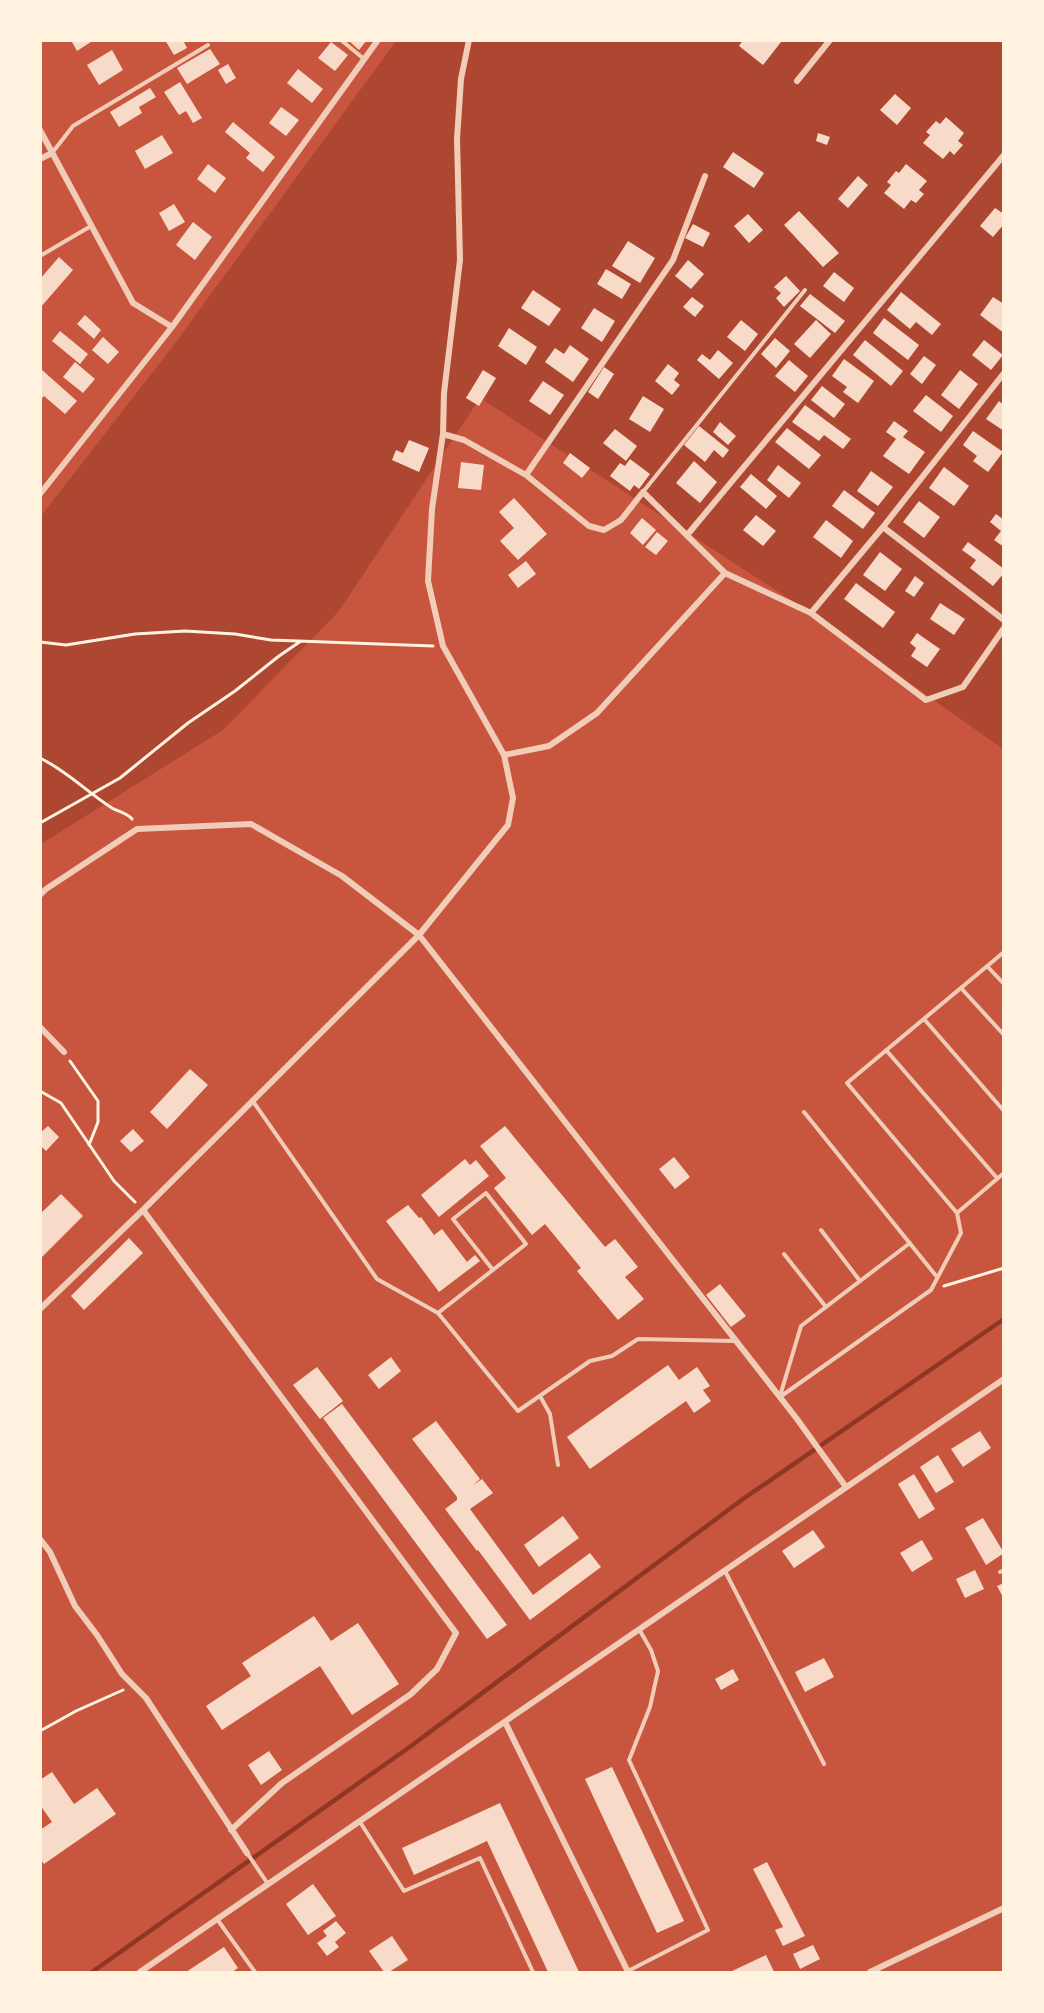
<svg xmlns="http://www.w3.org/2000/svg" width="1044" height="2013" font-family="Literata,serif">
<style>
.green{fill:#ae4732}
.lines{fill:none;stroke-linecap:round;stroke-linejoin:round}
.stream{stroke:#8f3625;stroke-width:4.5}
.building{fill:#f7dbc8}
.path{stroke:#fff3e0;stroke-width:3}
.service{stroke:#f1ccb7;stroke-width:4}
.minor{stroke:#f1ccb7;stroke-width:6}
</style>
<rect width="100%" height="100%" fill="#c8553d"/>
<!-- green -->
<path class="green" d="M396,41H1003V749L811,613L480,398L339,611L223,730L41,844V516L173,346Z"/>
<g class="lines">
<!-- stream -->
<path class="stream" d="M92,1972L411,1746L743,1499L1004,1319"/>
</g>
<!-- building -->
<path class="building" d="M71,40H94L77,51Z
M165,40H183L187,48L174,55Z
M348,40H367L359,50Z
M743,40H779L781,42L763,65L739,46Z
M331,42L348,55L335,71L318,58Z
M210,49L220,64L187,84L177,68Z
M112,50L123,70L99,85L87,65Z
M228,64L236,78L226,84L218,70Z
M298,69L323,89L312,103L287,83Z
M180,82L202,118L193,123L186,111L179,115L164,92Z
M150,88L156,97L139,107L142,113L119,127L110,112Z
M895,94L911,108L897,125L880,110Z
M281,107L299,120L286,136L269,123Z
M946,117L964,133L958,141L963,145L954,155L950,151L943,159L923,143L930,135L926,132L936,121L940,124Z
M233,122L275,157L263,172L246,158L250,153L225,132Z
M818,133L830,137L827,145L816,141Z
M162,135L173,153L145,169L135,151Z
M733,152L764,173L754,188L723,167Z
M208,164L226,178L215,193L197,179Z
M906,164L927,181L919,190L924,194L916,203L911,200L904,209L884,193L891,185L887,182L896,171L899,173Z
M858,176L868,185L848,208L838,199Z
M174,204L185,222L169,231L159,213Z
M995,208L1004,214V224L993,237L980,226Z
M799,211L839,253L823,267L784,225Z
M748,214L763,230L749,243L734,226Z
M193,222L212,237L195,260L176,245Z
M693,224L710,233L703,247L685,238Z
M628,241L655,258L640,283L612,266Z
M59,257L73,270L40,308V279Z
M688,260L704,274L691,289L675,276Z
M606,269L631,284L622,299L597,284Z
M834,272L854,288L844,302L823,286Z
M786,276L800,291L784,307L776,298L781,293L774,287Z
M533,290L561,309L549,326L521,308Z
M901,292L941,324L932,335L916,322L910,329L887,310Z
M810,294L845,321L835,333L800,306Z
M692,297L704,306L695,317L683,307Z
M993,297L1004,304V333L980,315Z
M594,308L615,321L602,342L581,328Z
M85,315L101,330L94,339L77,324Z
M884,318L919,345L908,360L873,333Z
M741,320L758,334L745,351L727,337Z
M816,320L831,334L810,358L794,344Z
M509,328L537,347L526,365L498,346Z
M60,331L88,354L80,364L52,341Z
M103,337L119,352L108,364L92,350Z
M775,338L790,351L776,368L761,354Z
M865,340L903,371L891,386L853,355Z
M984,340L1003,355L991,370L972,355Z
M570,345L589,359L573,382L545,362L555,348L564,354Z
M718,350L733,363L719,379L697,360L702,354L710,360Z
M924,356L936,365L922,384L910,374Z
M844,359L874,381L858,403L843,392L847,387L832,376Z
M789,360L808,376L795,392L775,376Z
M75,362L95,379L83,393L63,377Z
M668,364L679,373L674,380L680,385L672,395L655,381Z
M604,367L614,374L598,399L588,392Z
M42,370L77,401L65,414L44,396L40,400V372Z
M483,370L496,378L479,406L466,398Z
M960,370L978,384L959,409L941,395Z
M543,381L564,395L550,415L529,401Z
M822,386L845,404L834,418L811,400Z
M926,395L953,416L941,432L913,411Z
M643,396L664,409L650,432L629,419Z
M999,401L1004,405V431L986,419Z
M805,405L851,439L843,449L824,435L819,441L792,422Z
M894,421L908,431L903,437L925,452L909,474L883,456L896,439L886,432Z
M720,422L736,436L728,445L713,432Z
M699,426L729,450L723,458L714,450L705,462L684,445Z
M787,428L821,455L809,469L775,442Z
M615,429L637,446L626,461L603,443Z
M973,431L1003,452L988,472L973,461L977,456L963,445Z
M409,440L429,448L419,472L392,460L396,450L403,453Z
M570,453L590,468L582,478L563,463Z
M630,459L650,474L639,489L634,485L630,491L610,476L620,463L625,466Z
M694,461L717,482L700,503L676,483Z
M461,462L484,465L481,490L458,488Z
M778,465L801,483L789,498L767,480Z
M944,467L969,486L954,506L929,488Z
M871,471L893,487L878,506L857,491Z
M751,474L777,496L766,509L740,487Z
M844,490L875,513L863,529L832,506Z
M514,498L547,534L518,560L500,541L514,528L499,512Z
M919,501L940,517L924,538L903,522Z
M996,514L1004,520V547L994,540L1001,531L990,522Z
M756,515L776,531L763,546L743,530Z
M642,518L656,530L643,545L630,533Z
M826,520L853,541L841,558L813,537Z
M657,532L668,541L656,555L645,547Z
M968,542L1004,569V573L993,586L970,568L976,560L962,550Z
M880,552L902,569L885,591L863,575Z
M526,561L536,574L518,588L508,575Z
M915,576L924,583L914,597L905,591Z
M856,583L895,612L883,628L844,599Z
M940,603L965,619L954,635L930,619Z
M917,633L940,649L927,667L911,656L916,648L910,643Z
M190,1069L208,1085L167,1129L150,1112Z
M48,1126L59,1137L46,1151L40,1145V1133Z
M505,1126L605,1247L615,1239L638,1267L625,1277L644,1299L618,1320L577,1271L581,1268L545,1224L532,1235L494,1188L506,1178L480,1146Z
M133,1129L144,1141L131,1152L120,1141Z
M674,1157L690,1177L675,1189L659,1169Z
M465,1159L470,1165L476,1160L489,1176L439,1217L421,1195Z
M61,1194L83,1216L40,1259V1214Z
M408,1205L419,1218L421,1217L434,1235L442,1229L467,1262L475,1255L480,1261L439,1292L386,1221Z
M129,1238L143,1253L84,1310L71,1296Z
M720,1284L746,1316L731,1327L706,1295Z
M391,1357L401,1371L379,1389L368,1375Z
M668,1365L679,1380L697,1367L710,1386L703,1390L711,1401L694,1413L686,1401L590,1469L567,1437Z
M317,1367L343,1401L320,1419L293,1385Z
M342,1404L507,1625L487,1639L323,1418Z
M436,1421L480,1479L473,1485L482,1479L493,1493L470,1509L533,1595L590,1553L601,1567L530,1620L478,1550L477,1551L445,1509L457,1500V1497L412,1439Z
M980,1431L991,1448L963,1467L951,1449Z
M938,1455L954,1482L936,1493L920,1467Z
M914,1474L935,1509L919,1519L898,1484Z
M563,1516L579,1538L539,1567L524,1545Z
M983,1518L1004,1553L986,1565L965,1528Z
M813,1530L825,1547L794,1568L782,1551Z
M922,1540L933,1559L912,1572L900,1553Z
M975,1570L984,1589L965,1598L956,1579Z
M1004,1583V1599L997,1586Z
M314,1616L331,1641L358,1623L399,1684L352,1715L320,1666L222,1730L206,1706L251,1676L242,1663Z
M824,1658L834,1677L805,1692L795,1672Z
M733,1669L739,1680L721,1690L715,1679Z
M269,1751L282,1770L261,1785L248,1765Z
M612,1767L684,1921L657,1933L585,1779Z
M52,1772L74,1804L97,1788L116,1814L44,1864L40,1859V1830L52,1822L40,1805V1780Z
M500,1803L511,1826L579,1972H548L487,1841L414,1875L402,1848Z
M767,1862L805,1936L783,1946L775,1930L783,1927L753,1869Z
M313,1884L336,1916L308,1935L286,1904Z
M336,1921L346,1933L335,1942L339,1947L327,1956L317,1943L327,1936L323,1931Z
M392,1936L408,1960L389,1972H384L369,1951Z
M813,1945L820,1959L800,1969L793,1954Z
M224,1947L238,1968L232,1972H186Z
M766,1955L774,1972H730Z"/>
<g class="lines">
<!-- path -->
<path class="path" d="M40,642L66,645L135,634L185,631L235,634L271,640L433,646
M40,758C67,771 87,792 112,808C119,812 127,813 132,819
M40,823L120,778L188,723L235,691L279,656L301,641
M70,1061L98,1101V1122L89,1145
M40,1091L61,1103L114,1181L135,1202
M944,1286L1004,1268
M40,1731L76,1711L123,1690"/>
<!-- service -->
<path class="service" d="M341,40L364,59
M52,153L73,126L208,45
M40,256L91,226
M643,492L805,290
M987,966L1004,984
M961,988L1004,1035
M924,1019L1004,1111
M886,1050L997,1178
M252,1100L377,1279L438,1313L518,1411L590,1361L612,1356L638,1339L735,1341
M804,1112L937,1277
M957,1213L1004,1173
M821,1230L860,1281
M784,1254L826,1307
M438,1313L526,1244L486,1193L453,1219L493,1270
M540,1396L550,1414L558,1465
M780,1396L801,1326L910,1243
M780,1397L931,1290L961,1233L957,1213L847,1083L1004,952
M725,1571L824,1764
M1000,1572L1004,1570
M360,1822L404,1891L480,1858L533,1972
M247,1853L268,1884
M217,1919L255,1972
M628,1971L708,1930L629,1760L650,1707L658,1671L651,1650L639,1629"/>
<!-- minor -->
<path class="minor" d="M469,40L461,79L457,139L460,260L444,393L443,434L432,509L428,581L443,646L504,755L549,746L597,713L725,573
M797,81L830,40
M40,130L133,303L172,327
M40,159L52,153
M443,434L464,440L526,475L589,526L604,530L621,520L643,492L725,573L811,613L926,700L963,687L1004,628
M526,475L673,260L705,176
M40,494L172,327L378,40
M883,527L1004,620
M688,534L1004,155
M811,613L883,527L1004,373
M40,895L46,889L137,829L251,824L342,876L419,935L797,1419L846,1487
M40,1027L64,1052
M143,1210L456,1633L437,1669L411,1694L282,1783L231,1830
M40,1309L143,1210L419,935L508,825L513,798L504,755
M40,1539L50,1552L75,1606L97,1635L122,1674L146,1698L247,1853
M505,1722L628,1972
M140,1972L1004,1379
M870,1972L1004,1908"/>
</g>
<!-- border -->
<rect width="1044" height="2013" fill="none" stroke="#fff3e0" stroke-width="84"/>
</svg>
